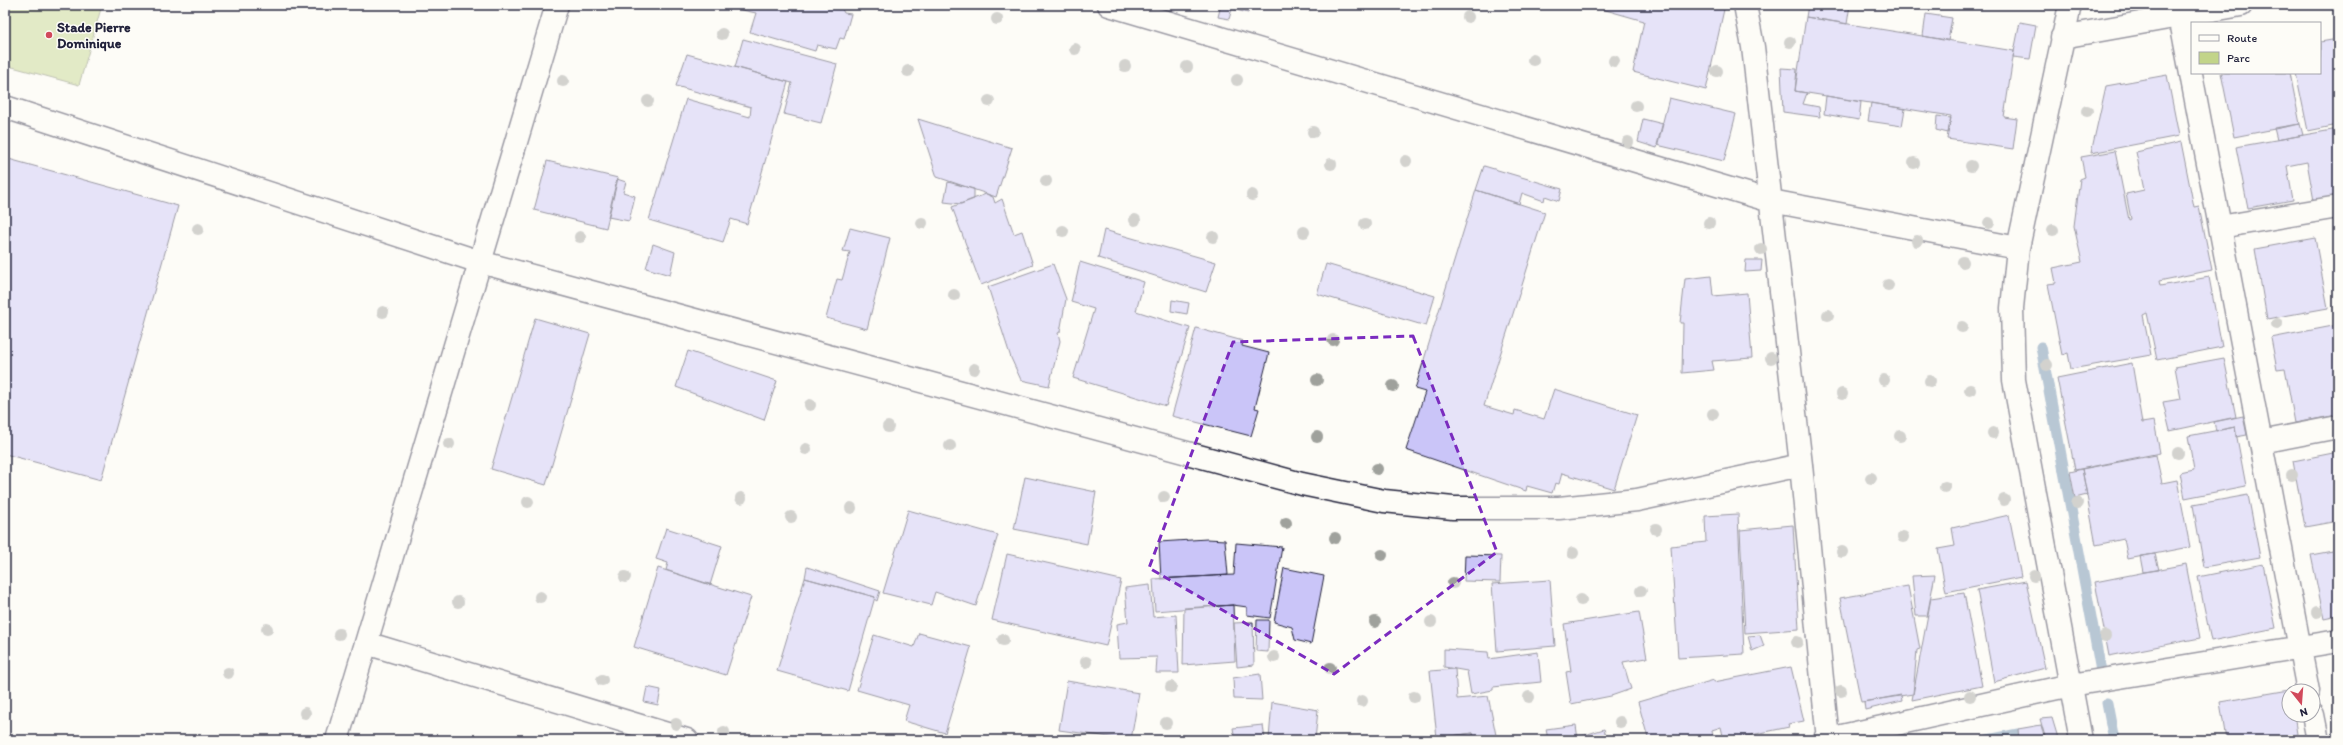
<svg xmlns="http://www.w3.org/2000/svg" width="2343" height="745" font-family="Itim,sans-serif">
<style>
.green{fill:#c2d489;stroke:#727b62}
.lines{fill:none;stroke-linecap:round;stroke-linejoin:round}
.stream{stroke:#6588a9;stroke-width:11}
.building{fill:#cac5f8;stroke:#22223b}
.minor-casing{stroke:#22223b;stroke-width:25}
.minor{stroke:#fdfcf7;stroke-width:22}
.tree{fill:#9fa19c}
.marked{fill:none;stroke:#7b2cbf;stroke-width:3;stroke-dasharray:8 5;stroke-linejoin:round}
.poi-dot{fill:#d1495b;stroke:#fdfcf7;stroke-width:1.5}
.labels{text-anchor:middle;stroke-width:3;stroke-linejoin:round;paint-order:stroke}
.poi-label{font-size:14px;font-weight:bold;fill:#22223b;stroke:#fdfcf7;text-anchor:start}
</style>
<rect width="100%" height="100%" fill="#fdfcf7"/>
<filter id="ink" filterUnits="userSpaceOnUse"><feTurbulence type="fractalNoise" baseFrequency=".025" numOctaves="2"/><feDisplacementMap in="SourceGraphic" scale="8" xChannelSelector="R" yChannelSelector="G"/><feConvolveMatrix kernelMatrix="1 2 1 2 8 2 1 2 1" color-interpolation-filters="sRGB"/></filter>
<g filter="url(#ink)">
<!-- green -->
<path class="green" d="M5,5H102L79,85L5,65Z"/>
<g class="lines">
<!-- stream -->
<path class="stream" d="M2041,347L2101,671
M2107,703L2114,740
M1988,740L2018,734"/>
</g>
<!-- building -->
<path class="building" d="M719,5H840L844,13L851,14L844,39L840,38L836,49L817,45L815,51L750,32L756,13Z
M1221,5L1233,6L1250,5L1248,13L1232,9L1229,19L1218,17Z
M1588,5H1725L1706,90L1633,72L1644,21Z
M1808,5H1850L1847,24L1806,17Z
M1926,14L1952,18L1948,41L1923,36Z
M1806,17L2014,51L2004,117L2017,119L2013,149L1947,139L1951,116L1795,91Z
M2020,22L2036,25L2030,59L2013,57Z
M743,39L837,64L821,123L784,114L792,83L735,67Z
M2338,39V125L2308,131L2296,73H2320V42Z
M687,54L788,82L747,224L731,219L723,242L649,220L686,99L750,117L751,107L676,86Z
M1781,68L1797,69L1795,91L1807,93L1803,104L1819,107L1820,117L1783,112Z
M2221,73H2290L2300,124L2234,137Z
M2167,75L2179,136L2091,153L2106,86Z
M1826,96L1861,102L1859,120L1824,114Z
M1669,98L1736,114L1724,161L1657,145Z
M1871,103L1905,109L1902,126L1868,121Z
M1937,116L1951,118L1948,133L1936,130Z
M918,119L1012,148L996,197L937,177Z
M1643,119L1663,124L1657,148L1638,142Z
M2300,124L2303,135L2277,140L2274,128Z
M2338,129V197L2314,201L2307,162L2287,166L2293,200L2248,208L2236,147Z
M2181,142L2194,207L2199,206L2212,270L2159,281L2160,286L2209,277L2222,347L2157,360L2147,313L2143,315L2151,355L2071,369L2068,353L2062,355L2048,284L2056,283L2053,268L2082,262L2074,226L2080,179L2085,177L2081,157L2115,151L2129,220L2131,219L2126,194L2144,190L2136,152Z
M5,158L178,206L101,480L5,454Z
M547,161L618,178L606,228L534,210Z
M1484,166L1562,189L1559,201L1545,196L1544,201L1522,193L1519,204L1476,190Z
M617,179L626,182L623,192L635,196L629,221L608,217Z
M948,182L974,189V199L961,204L944,202Z
M1476,190L1545,212L1484,406L1514,415L1515,410L1544,419L1554,389L1637,415L1614,489L1562,473L1559,484L1555,483L1552,493L1527,486L1526,491L1406,450L1425,392L1415,389Z
M986,194L993,197L995,203L1002,199L1014,234L1022,231L1033,265L981,285L952,207Z
M850,228L890,238L867,329L826,318L837,279L842,280L850,252L843,251Z
M1104,230L1216,262L1206,292L1098,258Z
M2315,238L2328,308L2267,319L2255,249Z
M2338,241V261L2335,242Z
M653,244L675,252L670,275L646,268Z
M1746,260H1762L1761,271L1745,272Z
M1080,262L1144,282L1136,311L1190,328L1166,406L1073,378L1094,309L1071,302Z
M1053,264L1066,299L1060,332L1058,333L1060,341L1049,386L1021,380L1011,358L988,287Z
M1326,264L1435,296L1426,326L1317,294Z
M1711,276L1713,296L1747,293L1752,358L1712,361L1714,370L1682,373L1683,323H1680L1685,279Z
M1172,300L1189,303L1187,314L1171,311Z
M535,318L590,334L546,485L491,469Z
M2338,325V415L2295,423L2285,369L2277,370L2271,338Z
M1196,328L1243,341L1242,346L1269,353L1255,408L1259,409L1251,436L1172,416Z
M688,351L777,381L764,420L676,387Z
M2224,358L2236,417L2170,431L2163,402L2181,399L2175,367Z
M2132,363L2142,423L2154,421L2160,453L2075,470L2057,378Z
M2243,416L2247,435L2236,437L2235,427L2216,431L2214,422Z
M2235,427L2246,486L2185,498L2180,473L2194,470L2188,436Z
M2338,452V521L2305,527L2293,461Z
M2156,455L2162,483L2177,480L2190,547L2128,559L2124,539L2096,545L2082,469Z
M2082,469L2087,495L2075,498L2070,472Z
M1025,477L1096,492L1087,544L1014,529Z
M2248,495L2260,557L2204,567L2193,505Z
M908,510L998,535L976,606L935,592L931,605L883,593Z
M1738,514L1744,654L1678,658L1671,546L1706,542L1705,516Z
M2009,515L2021,577L1946,592L1938,549L1955,546L1952,528Z
M1793,525L1799,629L1745,633L1740,530Z
M666,528L722,546L710,585L666,570L668,563L656,559Z
M1207,539L1225,540L1228,575L1161,579L1159,542Z
M1236,543L1282,547L1270,618L1247,615V607L1233,605L1155,611L1153,579L1234,575Z
M2338,550V616L2324,619L2311,555Z
M1007,554L1121,580L1106,646L992,620Z
M2155,554L2159,570L2143,572L2140,556Z
M1465,555L1501,556L1500,582L1464,581Z
M2186,564L2200,638L2109,656L2095,582Z
M2263,564L2276,628L2211,641L2198,577Z
M807,567L880,591L877,601L874,599L875,597L805,578Z
M658,568L751,597L726,675L634,647Z
M1284,568L1324,576L1311,644L1295,640L1292,627L1274,622Z
M1935,575L1927,616H1916L1912,576Z
M805,578L875,597L848,691L777,671Z
M1550,580L1555,646L1497,651L1492,584Z
M2026,581L2045,668L1994,682L1977,590Z
M1150,585L1153,617L1176,615L1179,673H1156L1157,657L1119,658L1117,624L1128,622L1125,588Z
M1908,586L1920,649L1917,650L1913,694L1861,702L1840,598Z
M1964,593L1982,686L1912,700L1931,598Z
M1233,605L1235,661L1183,665L1184,608Z
M1639,612L1647,658L1623,662L1631,689L1611,696L1571,704L1566,672L1571,671L1564,624Z
M1257,620H1269L1268,652L1256,651Z
M1253,622L1254,665L1237,667L1234,623Z
M919,633L971,647L945,733L904,721L909,705L857,690L874,635L914,647Z
M1760,635L1764,646L1752,651L1748,636Z
M1444,649L1488,652L1489,659L1538,652L1541,682L1493,687V690L1471,694L1467,671L1444,667Z
M1791,667L1804,721L1788,724L1789,727L1728,740H1724L1721,727L1712,730L1714,740H1639L1648,738L1638,702L1714,680V682Z
M1455,669L1457,699L1488,696L1497,740H1474L1473,733L1437,738L1430,671Z
M1260,674L1262,700L1234,699L1233,678Z
M1067,681L1139,693L1131,740L1059,730Z
M647,687L661,690L658,705L644,702Z
M2289,690V715H2294L2298,740H2226L2220,702Z
M1901,695L1902,701L1865,710L1864,702Z
M1272,702L1318,710L1315,740L1269,739Z
M2052,718L2058,738L2046,740L2040,719Z
M1263,725L1265,740H1235L1233,728Z
M1576,725L1578,740H1548L1546,729Z
M2041,725L2045,740H2019L2018,729Z
M1604,729L1607,740H1578V737Z
M1473,733L1474,740H1432L1437,738Z"/>
<g class="lines">
<defs>
<path id="minor" d="M1109,5L1771,201L2018,248
M2070,5L2018,248L2012,308L2014,380L2081,740
M2180,16L2308,691
M2062,37L2241,5
M5,107L480,262L1302,484L1384,501L1453,508H1559L1637,500L1801,465L1753,47L1745,5
M2220,227L2338,207
M2261,442L2338,427
M1801,465L1828,740
M366,643L687,740
M2313,715L2318,740
M337,740L557,5
M1824,740L2071,685L2338,641"/>
</defs>
<!-- minor casing -->
<use href="#minor" class="minor-casing"/>
<!-- minor -->
<use href="#minor" class="minor"/>
</g>
<!-- trees -->
<g class="tree">
<circle cx="1468" cy="17" r="6"/>
<circle cx="997" cy="19" r="6"/>
<circle cx="722" cy="34" r="6"/>
<circle cx="1790" cy="42" r="6"/>
<circle cx="1075" cy="49" r="6"/>
<circle cx="1533" cy="60" r="6"/>
<circle cx="1614" cy="61" r="6"/>
<circle cx="1125" cy="66" r="6"/>
<circle cx="1187" cy="67" r="6"/>
<circle cx="908" cy="71" r="6"/>
<circle cx="1717" cy="71" r="6"/>
<circle cx="1237" cy="80" r="6"/>
<circle cx="563" cy="81" r="6"/>
<circle cx="648" cy="101" r="6"/>
<circle cx="989" cy="101" r="6"/>
<circle cx="1636" cy="106" r="6"/>
<circle cx="2087" cy="111" r="6"/>
<circle cx="1313" cy="132" r="6"/>
<circle cx="1628" cy="142" r="6"/>
<circle cx="1406" cy="161" r="6"/>
<circle cx="1914" cy="163" r="6"/>
<circle cx="1331" cy="164" r="6"/>
<circle cx="1971" cy="166" r="6"/>
<circle cx="1046" cy="181" r="6"/>
<circle cx="1252" cy="195" r="6"/>
<circle cx="1135" cy="220" r="6"/>
<circle cx="922" cy="223" r="6"/>
<circle cx="1709" cy="223" r="6"/>
<circle cx="1989" cy="223" r="6"/>
<circle cx="1365" cy="224" r="6"/>
<circle cx="198" cy="229" r="6"/>
<circle cx="2053" cy="230" r="6"/>
<circle cx="1063" cy="231" r="6"/>
<circle cx="1304" cy="232" r="6"/>
<circle cx="580" cy="237" r="6"/>
<circle cx="1213" cy="237" r="6"/>
<circle cx="1917" cy="241" r="6"/>
<circle cx="1761" cy="249" r="6"/>
<circle cx="1963" cy="262" r="6"/>
<circle cx="1888" cy="285" r="6"/>
<circle cx="954" cy="295" r="6"/>
<circle cx="383" cy="312" r="6"/>
<circle cx="1828" cy="315" r="6"/>
<circle cx="2277" cy="324" r="6"/>
<circle cx="1962" cy="327" r="6"/>
<circle cx="1333" cy="340" r="6"/>
<circle cx="1771" cy="358" r="6"/>
<circle cx="2047" cy="365" r="6"/>
<circle cx="974" cy="369" r="6"/>
<circle cx="1317" cy="380" r="6"/>
<circle cx="1884" cy="380" r="6"/>
<circle cx="1930" cy="381" r="6"/>
<circle cx="1393" cy="386" r="6"/>
<circle cx="1970" cy="390" r="6"/>
<circle cx="1842" cy="394" r="6"/>
<circle cx="810" cy="405" r="6"/>
<circle cx="1713" cy="414" r="6"/>
<circle cx="888" cy="427" r="6"/>
<circle cx="1993" cy="433" r="6"/>
<circle cx="1900" cy="436" r="6"/>
<circle cx="1317" cy="437" r="6"/>
<circle cx="449" cy="444" r="6"/>
<circle cx="950" cy="446" r="6"/>
<circle cx="806" cy="449" r="6"/>
<circle cx="2178" cy="453" r="6"/>
<circle cx="1377" cy="469" r="6"/>
<circle cx="2292" cy="475" r="6"/>
<circle cx="1871" cy="478" r="6"/>
<circle cx="1945" cy="487" r="6"/>
<circle cx="1164" cy="497" r="6"/>
<circle cx="741" cy="498" r="6"/>
<circle cx="2004" cy="500" r="6"/>
<circle cx="528" cy="502" r="6"/>
<circle cx="2077" cy="503" r="6"/>
<circle cx="851" cy="508" r="6"/>
<circle cx="791" cy="517" r="6"/>
<circle cx="1286" cy="523" r="6"/>
<circle cx="1656" cy="529" r="6"/>
<circle cx="1903" cy="537" r="6"/>
<circle cx="1335" cy="538" r="6"/>
<circle cx="1842" cy="552" r="6"/>
<circle cx="1573" cy="553" r="6"/>
<circle cx="1382" cy="555" r="6"/>
<circle cx="2034" cy="576" r="6"/>
<circle cx="625" cy="577" r="6"/>
<circle cx="1453" cy="583" r="6"/>
<circle cx="1641" cy="591" r="6"/>
<circle cx="540" cy="597" r="6"/>
<circle cx="1581" cy="600" r="6"/>
<circle cx="458" cy="602" r="6"/>
<circle cx="2317" cy="612" r="6"/>
<circle cx="1375" cy="622" r="6"/>
<circle cx="1431" cy="622" r="6"/>
<circle cx="267" cy="629" r="6"/>
<circle cx="339" cy="634" r="6"/>
<circle cx="2105" cy="636" r="6"/>
<circle cx="1003" cy="640" r="6"/>
<circle cx="1797" cy="642" r="6"/>
<circle cx="1274" cy="657" r="6"/>
<circle cx="1086" cy="662" r="6"/>
<circle cx="1330" cy="668" r="6"/>
<circle cx="228" cy="673" r="6"/>
<circle cx="602" cy="680" r="6"/>
<circle cx="1171" cy="687" r="6"/>
<circle cx="1841" cy="691" r="6"/>
<circle cx="1970" cy="696" r="6"/>
<circle cx="1414" cy="697" r="6"/>
<circle cx="1529" cy="697" r="6"/>
<circle cx="1362" cy="701" r="6"/>
<circle cx="305" cy="713" r="6"/>
<circle cx="1620" cy="722" r="6"/>
<circle cx="1166" cy="723" r="6"/>
<circle cx="676" cy="724" r="6"/>
<circle cx="724" cy="732" r="6"/>
</g>
</g>
<!-- marked area -->
<path d="M0 0H2343V745H0ZM1413,336L1497,552L1334,674L1149,568L1233,342Z" fill="#fdfcf7" fill-opacity=".55" fill-rule="evenodd"/>
<path class="marked" d="M1413,336L1497,552L1334,674L1149,568L1233,342Z"/>
<!-- markers -->
<circle class="poi-dot" cx="49" cy="35" r="4"/>
<g class="labels">
<!-- poi labels -->
<g class="poi-label">
<text x="57" y="32">Stade Pierre<tspan x="57" dy="16">Dominique</tspan></text>
</g>
</g>
<!-- margin -->
<rect width="2343" height="745" fill="none" stroke="#fdfcf7" stroke-width="20"/>
<rect x="10" y="10" width="2323" height="725" fill="none" stroke="#22223b" stroke-width="1.5" filter="url(#ink)"/>
<!-- legend -->
<rect x="2191" y="22" width="130" height="52" fill="#fdfcf7" stroke="#a5a5ac"/>
<rect x="2199" y="35" width="20" height="6" fill="#fdfcf7" stroke="#a5a5ac"/>
<text x="2227" y="42" font-size="12" fill="#22223b">Route</text>
<rect x="2199" y="52" width="20" height="12" fill="#c2d489" stroke="#a5a5ac"/>
<text x="2227" y="62" font-size="12" fill="#22223b">Parc</text>
<!-- north arrow -->
<g transform="translate(2301 703) rotate(163)"><circle r="19" fill="#fdfcf7" stroke="#a5a5ac"/>
<path d="M0-3L7 15L0 10L-7 15Z" fill="#d1495b"/>
<text y="-6" font-size="11" font-weight="bold" text-anchor="middle" fill="#22223b">N</text>
</g>
</svg>
